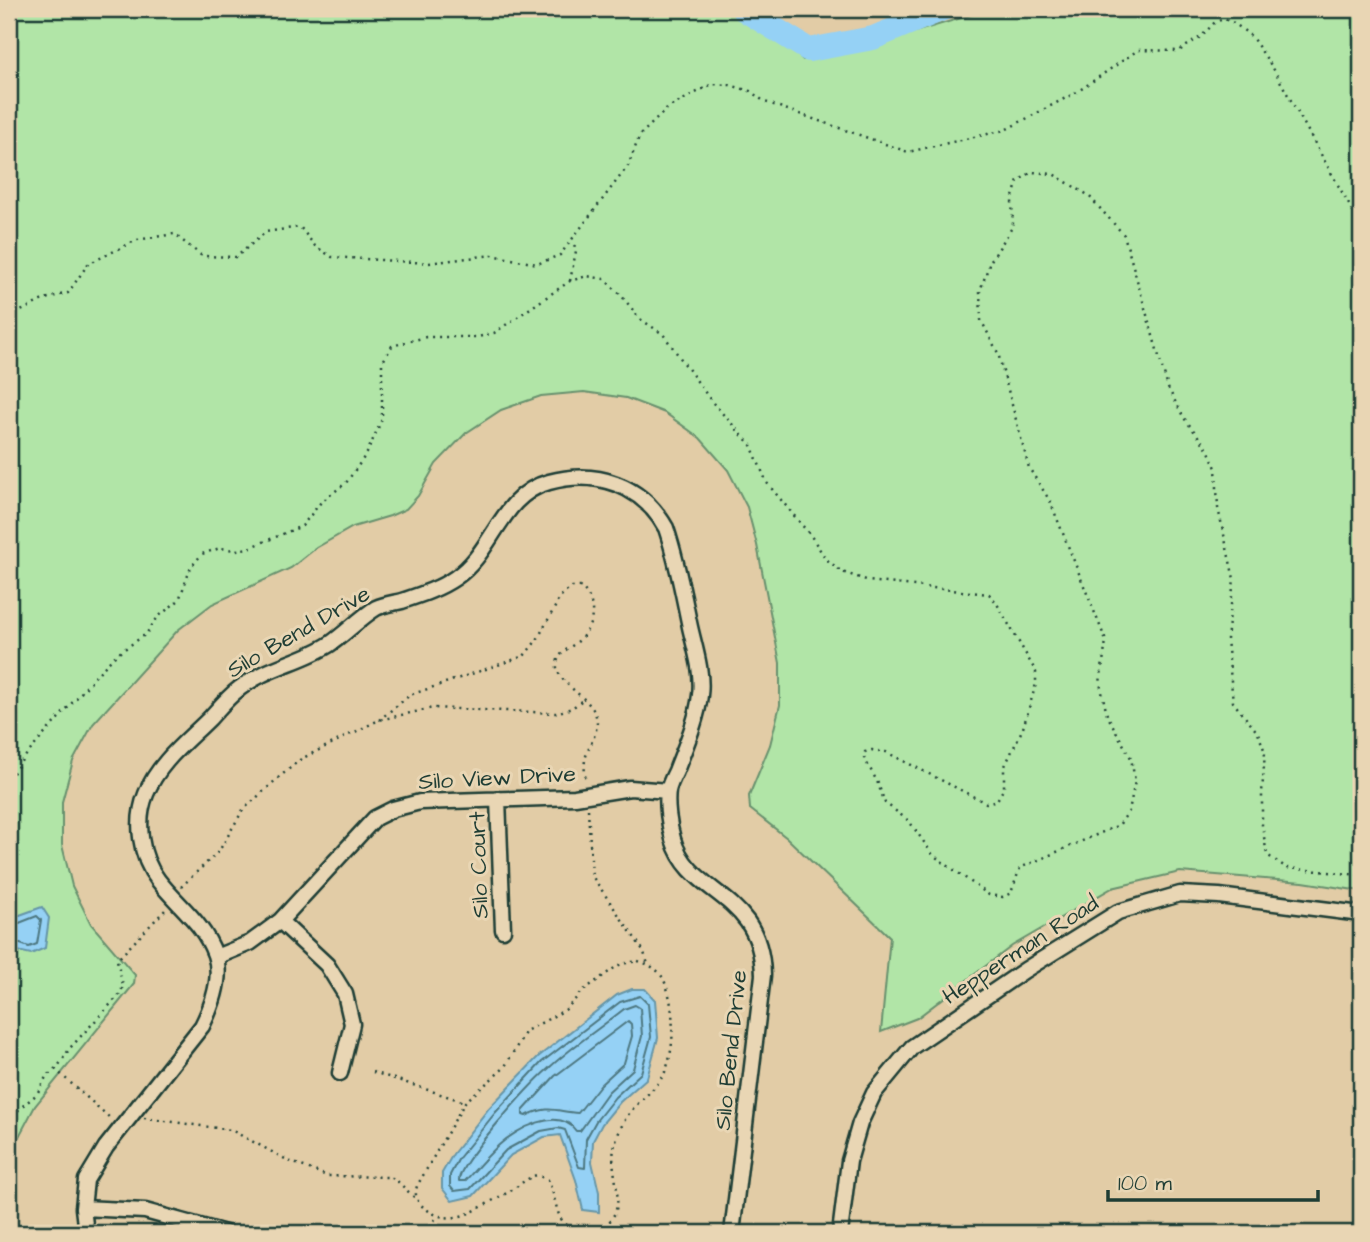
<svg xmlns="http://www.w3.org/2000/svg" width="1370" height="1242" font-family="'Architects Daughter',sans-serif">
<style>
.green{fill:#b1e5a7;stroke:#68916e;stroke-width:2}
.water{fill:#95d1f5;stroke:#6696a8;stroke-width:2}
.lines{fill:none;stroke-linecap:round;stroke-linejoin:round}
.shore{stroke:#4e7881;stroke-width:2}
.river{stroke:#95d1f5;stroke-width:24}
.street-casing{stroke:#1f3d34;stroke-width:19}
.path{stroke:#1f3d34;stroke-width:2.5;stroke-dasharray:2 5;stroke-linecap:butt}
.street{stroke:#e9d6b4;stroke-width:14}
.labels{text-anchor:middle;stroke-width:6;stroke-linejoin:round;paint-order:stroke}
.street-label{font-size:23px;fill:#1f3d34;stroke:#e9d6b4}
</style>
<rect width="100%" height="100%" fill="#e2cca6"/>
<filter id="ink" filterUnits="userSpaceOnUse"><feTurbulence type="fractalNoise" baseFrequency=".0143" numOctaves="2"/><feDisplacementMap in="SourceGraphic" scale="14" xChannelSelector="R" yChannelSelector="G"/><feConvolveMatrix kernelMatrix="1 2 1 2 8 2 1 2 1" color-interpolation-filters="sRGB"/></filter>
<g filter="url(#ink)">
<!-- green -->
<path class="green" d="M9,9H727L776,35L803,60L858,49L991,9H1361V891L1303,882L1180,872L1112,888L1012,946L917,1018L881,1032L890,937L787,838L750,809L749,796L770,745L780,705V663L757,545L747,507L728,470L700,438L665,413L626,398L584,392L541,396L501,410L466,433L436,464L418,496L406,509L390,516L353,527L316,548L291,568L212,604L178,630L93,724L73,761L62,802V845L72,886L91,924L135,975L134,984L35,1106L15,1144L9,1171Z"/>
<!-- water -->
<path class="water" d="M42,907L49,918L45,948L31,954L13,950L9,923L17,916Z
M632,989H645L655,1000L658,1038L647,1078L620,1102L602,1124L593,1141L592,1162L599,1192V1212L583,1210L576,1180L560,1135L544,1137L511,1155L473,1196L452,1201L442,1188V1173L453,1154L489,1108L538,1057L617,995Z"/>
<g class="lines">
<!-- shore -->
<path class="shore" d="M9,927L37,916L41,920L37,944L29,947L9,940
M640,996L648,1004L651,1037L641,1073L615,1097L596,1121L586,1139L585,1168L579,1167L565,1130L558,1128L541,1131L506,1150L470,1189L454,1191L450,1186V1175L459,1158L495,1113L542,1062L620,1002Z
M635,1005L640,1008L642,1036L633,1069L608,1092L580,1131H576C559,1106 516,1129 499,1145C487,1156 476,1169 465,1181H459C457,1164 531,1084 548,1069C571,1047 599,1029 624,1009Z
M628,1021L631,1024L632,1036L624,1063L600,1085L578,1113C557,1112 550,1104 526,1116L523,1115V1111L555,1076Z"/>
<!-- river -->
<path class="river" d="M743,9L809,50L873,38L943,9"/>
<defs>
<path id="street" d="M498,799L503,930
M280,921L327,965L345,994L352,1024L340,1073
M216,957L250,943L280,921L375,818L393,809L420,802L575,797L630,788L668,791
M83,1208L145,1211L225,1233
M86,1233L83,1208L86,1180L106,1147L202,1026C212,1006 223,978 215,955C203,922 178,906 158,880C140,857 135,821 146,794C158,763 187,741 210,718C219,708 229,696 240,688C267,667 302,662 330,644C346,633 360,618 376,608C384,604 394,603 402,601C420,595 439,589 455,578C494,552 500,495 549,482C597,469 642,485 666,528C677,560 683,594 690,627C695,649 703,673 700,695C697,721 685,747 676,771C673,777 669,785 668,791C666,805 669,825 673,839C690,898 761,891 763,975L732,1233
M840,1233L849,1161L860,1123L874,1093L912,1047L1025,970L1118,912L1180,894L1219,896L1361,914"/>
</defs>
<!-- street casing -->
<use href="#street" class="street-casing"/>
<!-- path -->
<path class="path" d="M570,281L576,251L573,240
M9,317L45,299L68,293L88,264L137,240L174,234L202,256L236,257L266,232L300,227L315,246L332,257L429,263L492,255L537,264L560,255L628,166L640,135L668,108L712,84L730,85L750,91L765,102L908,152L1005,130L1077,92L1138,50L1179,51L1202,36L1215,22L1224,19L1234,23L1251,36L1273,68L1353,212L1361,220
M379,720L410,695L524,656L537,640L561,596L572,587H581C596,601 595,621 583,636C575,647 560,649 557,663C554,682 587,695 595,713C602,730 588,745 585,760C584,767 585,775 586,782
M9,779L22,760L100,671L116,655L146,634L158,617L179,600L191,567L202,554L220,548L236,550L249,548L302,526L321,502L346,483L367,453L382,419V363L392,346L426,337H478L494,333L570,281L587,276L604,279L621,295L640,319L663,334L712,402L751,445L767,483L811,536L826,559L842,572L869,581L989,594L996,602L1036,672V684L1023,728L1004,768V788L997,800L986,803L886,752L872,750L865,752L864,758L877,781L885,803L909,821L933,855L989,895L1003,897L1011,893L1020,868L1119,825L1129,811L1135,781L1131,758L1107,715L1100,683L1106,641L1050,501L1029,468L998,353L981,320L980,291L990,262L1013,226L1012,200L1018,181L1032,172L1053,174L1088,195L1124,235L1168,388L1184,418L1208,449L1216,468L1218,508L1234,579L1227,639L1233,702L1258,733L1265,752L1262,793V825L1267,855L1287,868L1361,875
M588,809L592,876L643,950L648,964
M181,887L219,851L243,810L277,779L301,759L379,720L433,708L556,713L572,708L585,698
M638,961C647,964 655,967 661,975C676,998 676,1051 664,1074C656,1089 642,1098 632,1110C624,1119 618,1133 615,1144C606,1176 636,1210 596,1232C550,1230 562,1211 548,1180L537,1175C525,1178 516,1189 505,1194C478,1207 455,1230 426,1209C417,1203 414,1196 417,1186L465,1102L504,1068L526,1031L565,1010L584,990L613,969L621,964Z
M55,1069L110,1118
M373,1072L465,1102
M144,1118L231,1130L289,1161L327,1176L390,1177L396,1180L415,1198
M9,1130L19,1109L37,1094L46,1077L59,1065L70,1048L121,993L123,985L117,960L165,910
M427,1233L437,1216"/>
<!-- street -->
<use href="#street" class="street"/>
</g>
</g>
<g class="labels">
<!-- street labels -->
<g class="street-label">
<text transform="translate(298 631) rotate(-30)" y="8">Silo Bend Drive</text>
<text transform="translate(497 777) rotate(-3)" y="8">Silo View Drive</text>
<text transform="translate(478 865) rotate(-92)" y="8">Silo Court</text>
<text transform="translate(1020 949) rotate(-33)" y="8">Hepperman Road</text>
<text transform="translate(730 1050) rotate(-84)" y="8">Silo Bend Drive</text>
</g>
</g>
<!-- margin -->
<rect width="1370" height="1242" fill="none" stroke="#e9d6b4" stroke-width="35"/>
<rect x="18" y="18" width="1335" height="1207" fill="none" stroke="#1f3d34" stroke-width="2.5" filter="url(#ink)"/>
<!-- scale -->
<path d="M1108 1190v10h210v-10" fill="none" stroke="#1f3d34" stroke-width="3.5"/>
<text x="1118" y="1190" font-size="21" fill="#1f3d34" stroke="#e9d6b4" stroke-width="5" paint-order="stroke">100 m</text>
</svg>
